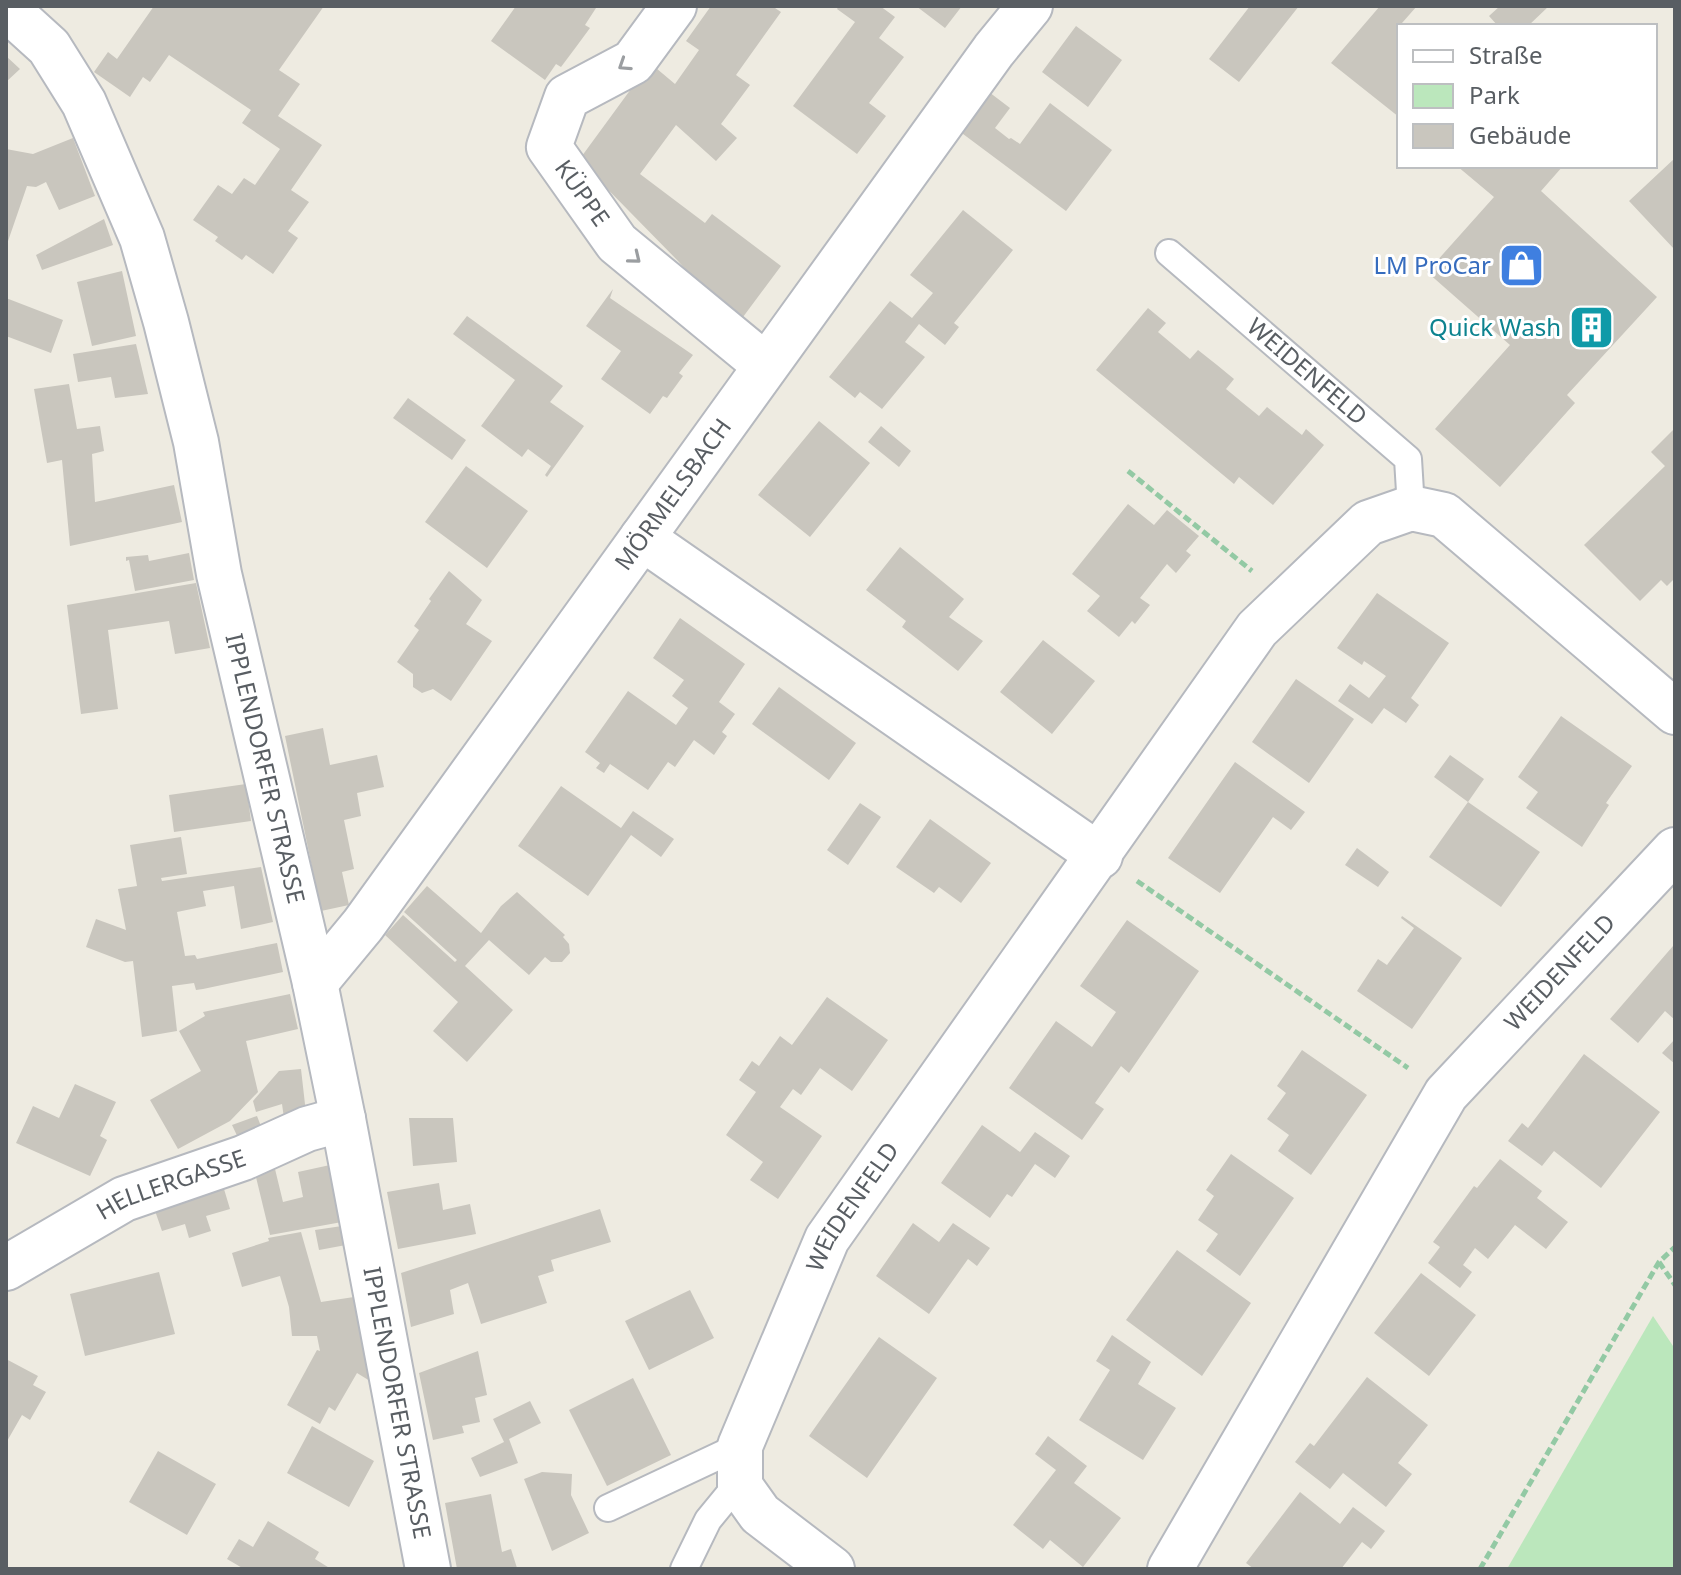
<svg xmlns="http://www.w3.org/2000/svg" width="1681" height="1575" font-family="'Noto Sans',sans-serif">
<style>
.green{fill:#bbe7bc}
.building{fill:#c9c6be}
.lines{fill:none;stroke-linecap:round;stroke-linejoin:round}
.lane-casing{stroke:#b6b9bf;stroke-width:30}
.street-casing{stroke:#b6b9bf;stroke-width:48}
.path{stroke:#93c9a4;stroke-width:5;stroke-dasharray:8 4;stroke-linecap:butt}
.lane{stroke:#fff;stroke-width:26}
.street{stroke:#fff;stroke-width:44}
.oneway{stroke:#9b9ea1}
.labels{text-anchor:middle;stroke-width:6;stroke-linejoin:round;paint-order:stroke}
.street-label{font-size:24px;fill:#595e63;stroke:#fff}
.shop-label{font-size:24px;fill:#366cbe;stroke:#fff;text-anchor:end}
.culture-label{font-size:24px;fill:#0d838f;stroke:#fff;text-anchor:end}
</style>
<rect width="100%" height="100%" fill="#eeebe1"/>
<!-- green -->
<path class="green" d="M1653,1316L1675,1349V1569H1507Z"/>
<!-- building -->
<path class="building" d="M154,6H324L279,70L300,84L278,116L322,145L291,190L309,202L288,231L298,238L273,274L246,255L242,260L215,241L218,237L193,220L218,185L232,194L244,178L255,185L280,149L242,123L251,110L169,55L150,82L143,77L130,97L94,72L108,52L117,59Z
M516,6H594L596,8L585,25L590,28L576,47L561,67L556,64L545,80L491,41Z
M711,6H772L781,12L736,75L750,85L721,124L737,138L716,161L676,125L640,174L705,223L712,214L781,266L743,317L685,274L687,271L678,261L579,160L650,63L675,84L699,50L686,41Z
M839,6H880L895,17L879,38L904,57L869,103L886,116L857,154L793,106L855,22L837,9Z
M916,6H962L945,28Z
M1250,6H1299L1239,82L1209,59Z
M1380,6H1417L1402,23L1405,26H1399V117L1331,63Z
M1500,6H1549L1528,26H1498L1489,16Z
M1076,26L1122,60L1088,107L1042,72Z
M6,56L20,69L6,82Z
M985,89L1010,108L995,128L1009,139L1011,138L1020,144L1050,103L1112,150L1066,211L955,128Z
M73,138L95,196L59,210L46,182L36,187L27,186L6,247V149L33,154Z
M1675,158V250L1629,201Z
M1457,166H1563L1541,191L1657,297L1567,395L1575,403L1500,487L1435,429L1510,345L1427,272L1494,197Z
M963,210L1013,250L954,323L959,327L945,345L919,324L905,342L925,357L882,409L860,392L855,398L829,377L890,301L912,318L933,293L910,275Z
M104,219L113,245L42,270L36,255Z
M122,271L136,336L92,346L77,282Z
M613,289L610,298L693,355L679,373L683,376L667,398L663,396L650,414L601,379L621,351L586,326Z
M6,298L63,320L51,353L6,336Z
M1148,308L1166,323L1158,332L1190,359L1198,350L1217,365L1234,379L1226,389L1259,416L1267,407L1302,435L1306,429L1324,445L1273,505L1239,477L1234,484L1096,370Z
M467,316L563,386L550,402L584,426L547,477L545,475L551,466L528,449L522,457L481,426L515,380L453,334Z
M136,344L148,394L115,398L111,377L78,382L73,354Z
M69,384L77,429L100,426L104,451L92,454L95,502L174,485L182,522L70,546L62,460L47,463L34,389Z
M408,398L466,440L452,460L393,418Z
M819,421L870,463L810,537L758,495Z
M881,426L911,451L899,467L868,442Z
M1675,428V578L1667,586L1661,580L1640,601L1584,545L1665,466L1651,452Z
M466,466L528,511L487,568L425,522Z
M1128,504L1154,525L1167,510L1199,536L1186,551L1191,555L1176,573L1167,564L1140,598L1150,605L1135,624L1132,621L1119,637L1087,611L1100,596L1072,574Z
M900,547L964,599L949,617L983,641L958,671L902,627L906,621L866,590Z
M189,553L194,580L135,591L129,560L126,561V557L148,555L149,561Z
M449,571L482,600L466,624L492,641L451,701L433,689L422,693L413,687V674L397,662L419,630L414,626L431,601L429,599Z
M196,583L210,648L175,654L169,621L108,630L118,709L81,714L67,605Z
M1377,593L1449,643L1411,698L1419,705L1406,723L1384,708L1372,724L1338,701L1350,684L1369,698L1386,676L1364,661L1362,665L1337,648Z
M680,618L745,664L719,702L735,714L722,732L727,736L714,755L694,740L675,767L668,762L648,790L610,764L604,773L596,768L600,763L585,752L628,691L676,725L688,708L672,696L684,680L653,658Z
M1043,640L1095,681L1052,734L1000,692Z
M1296,679L1354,719L1309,783L1252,742Z
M779,687L856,743L829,780L752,724Z
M1561,716L1632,766L1606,803L1609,805L1582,847L1526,808L1538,792L1518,777Z
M323,728L330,765L377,755L384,787L357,793L361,816L344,820L354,869L342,872L349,905L321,911L285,736Z
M1450,755L1484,779L1468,802L1434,777Z
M1235,762L1305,812L1291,830L1273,817L1220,893L1168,858Z
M246,784L251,821L174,832L169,795Z
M561,786L621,828L633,811L674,839L661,857L631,835L588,896L518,846Z
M1468,802L1540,852L1501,907L1429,857Z
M860,803L881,817L848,865L827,850Z
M930,819L991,863L961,903L939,887L934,893L896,867Z
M181,837L187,874L161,878L162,881L261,867L273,922L241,929L234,886L203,891L206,906L177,912L185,956L195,955L197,959L277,943L283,972L203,989L196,990L194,983L172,986L177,1031L142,1037L133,961L125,962L86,947L96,919L126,930L118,889L137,886L130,845Z
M1357,848L1389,872L1378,887L1345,865Z
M427,886L481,933L501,906L517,892L565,935L563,937L569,944L570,953L562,962H551L545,957L529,975L489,940L465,966L513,1010L467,1062L433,1031L458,1002L385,935L403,915L455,962L457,960L404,912Z
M1402,916L1462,958L1412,1029L1357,991L1378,959L1387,965L1414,928L1401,918Z
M1127,920L1199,971L1129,1073L1121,1066L1095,1103L1104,1109L1082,1140L1009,1088L1056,1021L1092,1047L1116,1012L1080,986Z
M1673,946L1675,1020L1665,1011L1638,1043L1610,1019Z
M290,994L298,1029L246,1041L258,1092L230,1121L178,1149L150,1100L201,1071L179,1031L205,1016L203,1012Z
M827,997L888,1040L852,1091L820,1068L801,1095L793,1089L780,1107L822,1136L778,1199L750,1180L763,1162L726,1135L756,1092L739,1080L752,1061L759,1066L780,1036L792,1045Z
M1675,1039V1064L1662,1053Z
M1302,1050L1367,1095L1311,1175L1278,1151L1289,1135L1267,1119L1286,1093L1277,1086Z
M1584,1054L1660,1112L1601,1188L1554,1151L1542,1166L1508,1141L1522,1123L1528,1128Z
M301,1069L306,1113L285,1125L282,1104L256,1112L253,1101L279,1071Z
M75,1084L116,1102L100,1136L107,1140L90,1176L16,1143L33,1106L59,1118Z
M257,1116L264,1134L241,1144L232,1125Z
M409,1118H453L457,1162L413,1166Z
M982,1125L1020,1152L1035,1132L1070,1156L1055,1178L1035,1164L1012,1197L1007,1194L990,1218L941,1183Z
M1231,1154L1294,1198L1240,1276L1206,1251L1218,1234L1198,1220L1214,1196L1206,1190Z
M1500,1159L1542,1191L1537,1198L1568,1222L1546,1249L1515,1225L1488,1259L1475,1248L1463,1265L1472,1272L1460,1288L1428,1263L1440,1247L1433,1242L1474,1186L1477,1188Z
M330,1165L342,1222L270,1235L255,1173L275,1169L283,1202L303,1197L298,1172Z
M221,1179L230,1209L206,1216L211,1231L189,1238L185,1224L162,1231L153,1205Z
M439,1183L443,1210L470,1204L476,1234L398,1249L387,1192Z
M600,1209L611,1242L551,1260L554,1271L538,1276L547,1303L481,1324L468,1283L450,1290L454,1314L411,1327L401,1273Z
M913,1223L939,1242L953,1223L990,1248L977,1266L968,1259L929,1314L876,1276Z
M342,1226L346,1245L319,1250L315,1230Z
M301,1232L321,1302L354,1297L370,1381L357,1373L335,1411L329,1407L320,1424L287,1405L317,1350L320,1351L317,1336H292L289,1307L280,1276L242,1287L232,1253L269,1241L268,1238Z
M1177,1250L1251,1303L1202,1376L1126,1320Z
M159,1272L175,1334L85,1356L70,1294Z
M1421,1273L1476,1315L1429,1376L1374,1333Z
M690,1290L714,1338L649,1370L625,1321Z
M1112,1335L1151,1362L1138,1384L1176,1408L1143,1460L1079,1420L1110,1370L1096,1361Z
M879,1337L937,1378L867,1478L809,1436Z
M478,1351L487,1395L475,1398L480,1422L462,1426L464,1433L433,1440L419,1373Z
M6,1359L38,1376L33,1385L46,1392L30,1420L22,1415L6,1443Z
M1367,1377L1428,1425L1398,1463L1412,1474L1386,1507L1343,1473L1330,1489L1295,1462L1310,1443L1314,1446Z
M633,1378L671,1455L607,1486L569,1410Z
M530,1401L541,1423L509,1439L518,1463L480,1477L471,1458L504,1442L493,1419Z
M312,1426L374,1461L349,1507L287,1473Z
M1048,1436L1087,1466L1074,1483L1121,1518L1083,1567L1050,1540L1043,1549L1013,1525L1056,1470L1035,1454Z
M158,1451L216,1484L187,1535L129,1502Z
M542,1472L572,1474L571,1495L589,1533L552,1551L524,1479Z
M1300,1492L1340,1524L1353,1507L1385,1531L1371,1549L1362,1542L1341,1569H1254L1246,1563Z
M491,1494L502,1552L511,1549L517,1568L457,1569L445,1503Z
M268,1521L319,1552L315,1559L331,1569H244L227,1559L239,1539L253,1547Z"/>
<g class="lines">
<defs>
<g id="lane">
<path id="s1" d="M1169,253L1408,459L1411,508"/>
<path d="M608,1508L740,1446"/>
<path d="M684,1569L708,1520L740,1481"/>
</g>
<g id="street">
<path id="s2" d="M674,6L633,62L567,97L549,147L617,243L765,365"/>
<path id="s3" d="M6,8L49,47L84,103L142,238L166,322L196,442L219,574L315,983L343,1119L428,1569"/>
<path d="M642,538L1100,856"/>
<path id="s4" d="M315,983L363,925L994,50L1030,6"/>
<path id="s5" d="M6,1268L124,1199L243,1158L307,1129L343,1119"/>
<path id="s6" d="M832,1569L760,1514L740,1486V1446L827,1239L1257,629L1368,523L1411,508L1444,515L1675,712"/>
<path id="s7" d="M1170,1569L1446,1094L1675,850"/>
</g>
</defs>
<!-- lane casing -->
<use href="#lane" class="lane-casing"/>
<!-- street casing -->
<use href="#street" class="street-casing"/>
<!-- path -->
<path class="path" d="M1128,471L1252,571
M1137,881L1408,1068
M1659,1262L1675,1285
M1480,1569L1659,1262L1675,1247"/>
<!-- lane -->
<use href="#lane" class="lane"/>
<!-- street -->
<use href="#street" class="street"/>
</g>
<!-- one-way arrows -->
<defs><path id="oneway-chevron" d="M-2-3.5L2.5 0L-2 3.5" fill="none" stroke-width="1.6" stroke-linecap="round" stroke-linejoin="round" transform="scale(2)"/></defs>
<g class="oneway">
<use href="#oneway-chevron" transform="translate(624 65) rotate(147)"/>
<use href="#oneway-chevron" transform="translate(635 258) rotate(39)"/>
</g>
<!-- icons -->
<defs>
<symbol id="shop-square" viewBox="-11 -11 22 22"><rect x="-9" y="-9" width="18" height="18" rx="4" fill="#3f7fe0" stroke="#fff"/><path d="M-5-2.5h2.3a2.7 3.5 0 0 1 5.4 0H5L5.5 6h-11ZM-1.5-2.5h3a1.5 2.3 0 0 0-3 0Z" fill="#fff"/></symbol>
<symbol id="building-square" viewBox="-11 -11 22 22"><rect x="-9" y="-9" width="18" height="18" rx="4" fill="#0f9aa8" stroke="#fff"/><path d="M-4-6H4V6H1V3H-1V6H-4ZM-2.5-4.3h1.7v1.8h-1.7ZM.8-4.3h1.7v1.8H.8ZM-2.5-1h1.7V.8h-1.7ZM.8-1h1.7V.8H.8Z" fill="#fff"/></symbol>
</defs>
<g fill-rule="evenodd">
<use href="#shop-square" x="1496" y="240" width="51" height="51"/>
<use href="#building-square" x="1566" y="302" width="51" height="51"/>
</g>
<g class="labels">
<!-- street labels -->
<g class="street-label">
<text dy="8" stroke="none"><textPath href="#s2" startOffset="254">KÜPPE</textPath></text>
<text dy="8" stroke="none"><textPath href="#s1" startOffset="182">WEIDENFELD</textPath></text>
<text dy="8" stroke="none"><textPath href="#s4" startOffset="606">MÖRMELSBACH</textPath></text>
<text dy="8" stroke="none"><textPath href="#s3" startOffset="816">IPPLENDORFER STRASSE</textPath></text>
<text dy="8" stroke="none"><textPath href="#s7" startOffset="716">WEIDENFELD</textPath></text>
<text dy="8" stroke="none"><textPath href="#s5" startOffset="186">HELLERGASSE</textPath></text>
<text dy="8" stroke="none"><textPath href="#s6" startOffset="430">WEIDENFELD</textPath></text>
<text dy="8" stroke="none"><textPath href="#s3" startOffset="1464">IPPLENDORFER STRASSE</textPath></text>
</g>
<!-- shop labels -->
<g class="shop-label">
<text x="1491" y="274">LM ProCar</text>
</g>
<!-- culture labels -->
<g class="culture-label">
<text x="1561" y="336">Quick Wash</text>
</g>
</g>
<!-- border -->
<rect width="1681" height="1575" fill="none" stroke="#595e63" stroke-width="16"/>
<!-- legend -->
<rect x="1397" y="24" width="260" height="144" fill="#ffffff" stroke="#bdbfc1" stroke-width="2"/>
<rect x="1413" y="50" width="40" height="12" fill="#ffffff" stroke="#bdbfc1" stroke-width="2"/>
<text x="1469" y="64" font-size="24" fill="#595e63">Straße</text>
<rect x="1413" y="84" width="40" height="24" fill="#bbe7bc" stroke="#bdbfc1" stroke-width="2"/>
<text x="1469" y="104" font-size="24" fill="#595e63">Park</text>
<rect x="1413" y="124" width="40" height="24" fill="#c9c6be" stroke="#bdbfc1" stroke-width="2"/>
<text x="1469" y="144" font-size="24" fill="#595e63">Gebäude</text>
</svg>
